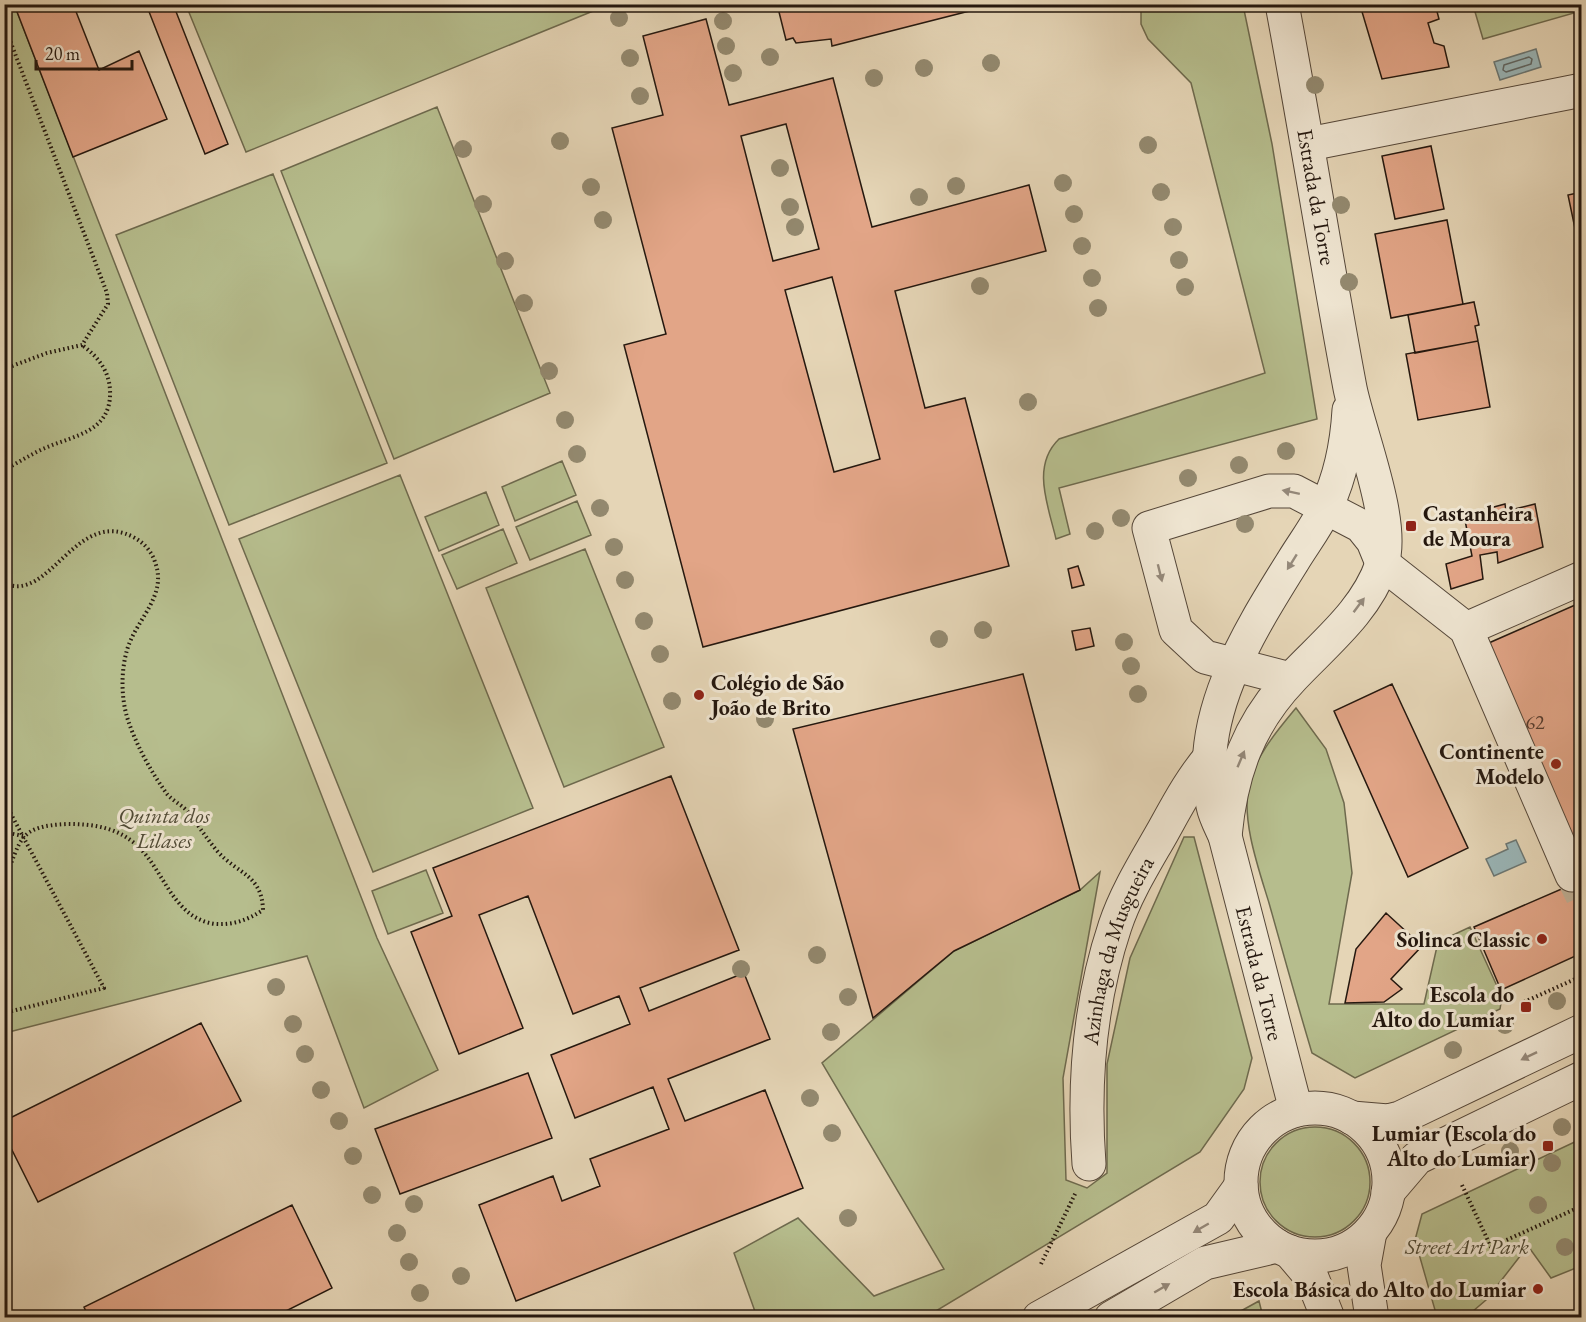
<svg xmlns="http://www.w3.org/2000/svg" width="1586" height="1322" font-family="'EB Garamond',serif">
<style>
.green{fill:#b6bd8d;stroke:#6e6a4e;stroke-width:1.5}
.water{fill:#9ab6b8;stroke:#6b7774;stroke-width:1.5}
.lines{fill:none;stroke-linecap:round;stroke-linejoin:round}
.shore{stroke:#606764;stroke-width:1.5}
.building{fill:#e2a587;stroke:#25180f;stroke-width:1.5;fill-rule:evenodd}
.minor-tunnel{stroke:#bfaf95;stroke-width:33;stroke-dasharray:33 16;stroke-linecap:butt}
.minor-casing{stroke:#554739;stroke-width:35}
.path{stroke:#25180f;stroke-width:4;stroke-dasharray:1.5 3;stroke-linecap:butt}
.minor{stroke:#eee4d0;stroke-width:33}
.tree{fill:#93896f}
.oneway{fill:#948879}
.poi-dot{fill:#8f2418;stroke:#eee4d0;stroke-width:2}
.labels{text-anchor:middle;stroke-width:6;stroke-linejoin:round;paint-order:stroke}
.number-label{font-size:20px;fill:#543b2d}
.street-label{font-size:22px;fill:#25180f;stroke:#eee4d0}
.poi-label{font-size:22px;font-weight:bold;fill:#25180f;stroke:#eee4d0;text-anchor:end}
.park-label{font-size:22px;font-style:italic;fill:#504a35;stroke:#eee4d0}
</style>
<rect width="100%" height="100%" fill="#e5d5b6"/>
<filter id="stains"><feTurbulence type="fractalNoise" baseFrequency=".00333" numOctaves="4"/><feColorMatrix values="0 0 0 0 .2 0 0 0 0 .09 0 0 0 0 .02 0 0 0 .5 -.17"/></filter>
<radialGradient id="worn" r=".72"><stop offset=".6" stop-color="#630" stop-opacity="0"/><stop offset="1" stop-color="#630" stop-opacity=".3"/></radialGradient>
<!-- green -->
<path class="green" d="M14,4L377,938L438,1070L364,1108L307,956L5,1033L4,5Z
M186,5H608L246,152Z
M1141,5H1243L1272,144L1317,419L1059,488L1070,534L1056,539C1048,505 1031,466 1059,439L1265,373L1191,83L1148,39L1141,24Z
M1473,5H1581V11L1483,39Z
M437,107L550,393L394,459L281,171Z
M273,174L387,463L229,525L116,235Z
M562,461L576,495L515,521L502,487Z
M400,475L533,808L373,872L239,539Z
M486,492L499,525L439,551L425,517Z
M577,501L591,535L530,560L516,527Z
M503,529L517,563L457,589L442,555Z
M585,549L664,747L564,787L486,588Z
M1296,708L1326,749L1344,803L1352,873L1329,1004H1424L1438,942L1470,927L1502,997L1500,1009L1355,1078L1312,1053C1297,1003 1283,953 1269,903C1259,870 1241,820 1249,786C1255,756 1277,731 1296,708Z
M1184,837H1194L1252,1058L1244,1089L1200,1152L926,1317H757L734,1253L798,1218L874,1296L944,1269L822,1063L954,951L1080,890L1100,872L1063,1078L1066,1180L1087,1188L1107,1173V1064L1130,958Z
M426,870L443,913L388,934L372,891Z
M1260 1182a55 55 0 1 1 110 0a55 55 0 1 1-110 0Z
M1581,1139V1266L1551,1278L1528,1246L1486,1300L1466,1317H1437L1415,1240L1422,1214Z
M1259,1301L1263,1317H1230Z"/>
<!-- water -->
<path class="water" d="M1536,49L1541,67L1500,80L1494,62Z
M1516,840L1526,862L1494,876L1486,859L1508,849L1506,844Z"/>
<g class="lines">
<!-- shore -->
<path class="shore" d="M1529,57L1532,59L1531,64L1506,72L1503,70L1504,65Z"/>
</g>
<!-- building -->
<path class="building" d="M14,4H73L99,70L139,51L167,119L73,157Z
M146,4H173L228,144L205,154Z
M777,4H997L832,46L831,39L796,43L793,38L786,40Z
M1435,4L1439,19L1428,23L1434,43L1444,46L1449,67L1382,79L1360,5Z
M706,19L729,105L833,78L872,227L1029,185L1046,251L895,291L925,408L965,398L1009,566L703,647L624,345L666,334L612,128L663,115L643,36ZM786,124L819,249L773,261L741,136ZM832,277L880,459L834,472L785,290Z
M1431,146L1444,209L1395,219L1382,156Z
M1582,192V262L1568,195Z
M1447,220L1463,304L1391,318L1375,234Z
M1474,302L1479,325L1475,326L1478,341L1415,353L1408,315Z
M1478,341L1490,407L1418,420L1406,354Z
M1505,504L1506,511L1535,504L1543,547L1498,563L1497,552L1480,555L1483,579L1451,589L1446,564L1472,556L1464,515Z
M1078,566L1084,585L1072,588L1068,569Z
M1582,602V953L1501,990L1474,927L1580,881L1482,646Z
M1090,628L1094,646L1076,650L1072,631Z
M1023,674L1080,890L954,951L873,1018L793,729Z
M1392,684L1468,848L1408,877L1334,711Z
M671,776L739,950L640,988L649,1011L744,973L770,1039L668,1079L685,1121L765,1090L803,1188L516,1301L479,1205L553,1176L562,1201L600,1186L590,1159L669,1129L653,1087L575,1118L551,1055L630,1024L619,996L573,1014L528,896L479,915L523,1028L459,1054L411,932L452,916L433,868Z
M1386,913L1422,946L1391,979L1402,989L1384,1002L1345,1003L1356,949Z
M201,1023L241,1101L38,1202L4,1134V1121Z
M528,1073L552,1138L400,1194L375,1129Z
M292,1205L332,1288L272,1318H89L84,1307Z"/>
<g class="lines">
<!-- minor-tunnel -->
<path class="minor-tunnel" d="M1572,875L1582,896"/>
<defs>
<g id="minor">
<path d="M1309,144L1582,90"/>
<path d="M1466,629L1582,578"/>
<path d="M1290,679L1205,657L1176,630L1149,528L1269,491H1294L1361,526L1373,541L1382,563L1466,629L1572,875"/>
<path d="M1225,836C1231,773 1248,724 1293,677C1325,643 1366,611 1382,564C1396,522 1359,433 1350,388C1326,260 1306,132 1282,4"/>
<circle cx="1315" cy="1182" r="74"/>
<path d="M1296,1110L1225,836C1221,827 1215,816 1213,806C1194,718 1248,633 1293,561C1304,543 1317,526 1326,507C1341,476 1347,444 1349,410"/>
<path d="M1352,1118L1388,1121L1400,1118L1582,1031"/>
<path id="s1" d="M1089,1164C1083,1083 1089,1004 1115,926C1126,893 1145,863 1162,833C1177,806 1191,779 1211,756"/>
<path d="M1388,1192L1417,1158L1582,1078"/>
<path d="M1370,1232L1364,1265L1372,1318"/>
<path d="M1290,1252L1312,1278L1328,1318"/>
<path d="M1039,1318L1218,1218L1241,1186"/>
<path d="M1111,1318L1205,1263L1277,1246"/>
</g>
</defs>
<!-- minor casing -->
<use href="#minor" class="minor-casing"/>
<!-- path -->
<path class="path" d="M4,25L107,293L108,304L82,345L47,353L4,369
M4,470C18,463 31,454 45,448C75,435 112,432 110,390C109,370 97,356 82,345
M4,583C50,605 76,505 135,538C144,543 152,552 155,562C168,596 136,619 127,650C121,671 121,696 127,717C135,743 151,772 167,794C173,801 182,805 188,812C198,825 207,839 218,852C238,874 262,875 263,910C248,920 233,925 216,924C171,919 164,866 133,842C114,827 92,824 68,824C17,826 22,839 4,881
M4,801L104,988L4,1013
M4,832L23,836
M1524,1002L1582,976
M1582,1168L1576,1182L1582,1199
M1462,1185L1491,1247L1582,1206
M1041,1264L1076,1192"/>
<!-- minor -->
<use href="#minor" class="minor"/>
</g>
<!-- trees -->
<g class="tree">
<circle cx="619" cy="18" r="9"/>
<circle cx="723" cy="21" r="9"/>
<circle cx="726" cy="46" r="9"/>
<circle cx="770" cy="57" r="9"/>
<circle cx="630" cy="58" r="9"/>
<circle cx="991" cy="63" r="9"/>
<circle cx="924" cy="68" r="9"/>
<circle cx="733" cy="73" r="9"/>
<circle cx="874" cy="78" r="9"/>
<circle cx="1315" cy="85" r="9"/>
<circle cx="640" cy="96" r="9"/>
<circle cx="560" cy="141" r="9"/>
<circle cx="1148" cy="145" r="9"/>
<circle cx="463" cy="149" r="9"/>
<circle cx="780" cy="168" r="9"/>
<circle cx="1063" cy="183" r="9"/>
<circle cx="956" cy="186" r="9"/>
<circle cx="591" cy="187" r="9"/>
<circle cx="1161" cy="192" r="9"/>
<circle cx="919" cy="197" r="9"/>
<circle cx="483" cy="204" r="9"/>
<circle cx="1341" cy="205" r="9"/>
<circle cx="790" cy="207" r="9"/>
<circle cx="1074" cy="214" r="9"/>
<circle cx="603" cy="220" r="9"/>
<circle cx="795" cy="227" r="9"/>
<circle cx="1173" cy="227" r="9"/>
<circle cx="1082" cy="246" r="9"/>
<circle cx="1179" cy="260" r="9"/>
<circle cx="505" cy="261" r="9"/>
<circle cx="1092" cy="278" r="9"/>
<circle cx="1349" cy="282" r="9"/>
<circle cx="980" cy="286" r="9"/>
<circle cx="1185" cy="287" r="9"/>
<circle cx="524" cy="303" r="9"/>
<circle cx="1098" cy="308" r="9"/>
<circle cx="549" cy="371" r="9"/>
<circle cx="1028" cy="402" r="9"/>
<circle cx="565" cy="420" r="9"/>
<circle cx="1286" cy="451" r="9"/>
<circle cx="577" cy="454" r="9"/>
<circle cx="1239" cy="465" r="9"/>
<circle cx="1188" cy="478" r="9"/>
<circle cx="600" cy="508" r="9"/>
<circle cx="1121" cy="518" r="9"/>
<circle cx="1245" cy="524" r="9"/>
<circle cx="1095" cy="531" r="9"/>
<circle cx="614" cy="547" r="9"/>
<circle cx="625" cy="580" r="9"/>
<circle cx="644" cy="621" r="9"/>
<circle cx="983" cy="630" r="9"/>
<circle cx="939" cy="639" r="9"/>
<circle cx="1124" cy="642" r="9"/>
<circle cx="660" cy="654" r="9"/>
<circle cx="1131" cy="666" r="9"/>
<circle cx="1138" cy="694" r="9"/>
<circle cx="672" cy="701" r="9"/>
<circle cx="765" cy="719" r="9"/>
<circle cx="817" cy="955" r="9"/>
<circle cx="741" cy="969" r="9"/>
<circle cx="276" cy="987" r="9"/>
<circle cx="848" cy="997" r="9"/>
<circle cx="1557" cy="1001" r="9"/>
<circle cx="293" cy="1024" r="9"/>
<circle cx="1505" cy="1025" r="9"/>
<circle cx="831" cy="1032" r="9"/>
<circle cx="1453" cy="1050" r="9"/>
<circle cx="305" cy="1054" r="9"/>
<circle cx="321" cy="1090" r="9"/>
<circle cx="810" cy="1098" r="9"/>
<circle cx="339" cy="1121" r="9"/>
<circle cx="1562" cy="1127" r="9"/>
<circle cx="832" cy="1133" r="9"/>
<circle cx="1510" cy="1151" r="9"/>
<circle cx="353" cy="1156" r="9"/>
<circle cx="1552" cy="1163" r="9"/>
<circle cx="372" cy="1195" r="9"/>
<circle cx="414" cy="1204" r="9"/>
<circle cx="1538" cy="1205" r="9"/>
<circle cx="848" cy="1218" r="9"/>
<circle cx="397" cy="1233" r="9"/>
<circle cx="1565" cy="1247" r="9"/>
<circle cx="409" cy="1262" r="9"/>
<circle cx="461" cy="1276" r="9"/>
<circle cx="420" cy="1293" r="9"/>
</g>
<!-- one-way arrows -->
<defs><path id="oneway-solid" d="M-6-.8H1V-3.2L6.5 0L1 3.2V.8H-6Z" transform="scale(1.5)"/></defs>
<g class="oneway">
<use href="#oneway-solid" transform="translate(1291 492) rotate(-168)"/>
<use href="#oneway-solid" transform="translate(1292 562) rotate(122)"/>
<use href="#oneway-solid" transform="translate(1160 573) rotate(76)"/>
<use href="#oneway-solid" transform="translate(1359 605) rotate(-53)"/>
<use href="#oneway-solid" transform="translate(1241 759) rotate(-67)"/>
<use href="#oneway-solid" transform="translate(1529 1056) rotate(154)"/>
<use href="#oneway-solid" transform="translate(1201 1228) rotate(150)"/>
<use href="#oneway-solid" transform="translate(1162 1288) rotate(-30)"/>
</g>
<!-- markers -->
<g class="poi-dot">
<rect x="1405" y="520" width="12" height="12" rx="3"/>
<circle cx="699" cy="695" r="6"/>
<circle cx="1556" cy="764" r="6"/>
<circle cx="1542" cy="939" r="6"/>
<rect x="1520" y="1001" width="12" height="12" rx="3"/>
<rect x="1542" y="1140" width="12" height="12" rx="3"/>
<circle cx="1538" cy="1289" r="6"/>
</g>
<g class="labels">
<!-- number labels -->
<g class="number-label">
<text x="1535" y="729">62</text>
</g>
<!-- street labels -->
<g class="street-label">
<text transform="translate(1317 197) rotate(80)" y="8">Estrada da Torre</text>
<text dy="8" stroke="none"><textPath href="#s1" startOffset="218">Azinhaga da Musgueira</textPath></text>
<text transform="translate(1260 973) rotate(76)" y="8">Estrada da Torre</text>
</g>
<!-- poi labels -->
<g class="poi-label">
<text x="1423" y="521" text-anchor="start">Castanheira<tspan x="1423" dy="25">de Moura</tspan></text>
<text x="711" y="690" text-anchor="start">Colégio de São<tspan x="711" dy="25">João de Brito</tspan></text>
<text x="1544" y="759">Continente<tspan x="1544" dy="25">Modelo</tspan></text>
<text x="1530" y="947">Solinca Classic</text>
<text x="1514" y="1002">Escola do<tspan x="1514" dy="25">Alto do Lumiar</tspan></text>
<text x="1536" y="1141">Lumiar (Escola do<tspan x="1536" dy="25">Alto do Lumiar)</tspan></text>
<text x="1526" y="1297">Escola Básica do Alto do Lumiar</text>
</g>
<!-- park labels -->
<g class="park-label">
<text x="164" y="823">Quinta dos<tspan x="164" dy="25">Lilases</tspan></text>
<text x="1467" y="1254">Street Art Park</text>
</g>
</g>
<!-- margin -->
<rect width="1586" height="1322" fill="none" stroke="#e5d5b6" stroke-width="24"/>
<rect x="6" y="6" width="1574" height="1310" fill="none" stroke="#25180f" stroke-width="3"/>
<rect x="12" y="12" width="1562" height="1298" fill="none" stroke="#25180f" stroke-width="1.5"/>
<!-- scale -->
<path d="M36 60v9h96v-9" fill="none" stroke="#25180f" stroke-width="3"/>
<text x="45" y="60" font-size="18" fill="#25180f" stroke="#eee4d0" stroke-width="4.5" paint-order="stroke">20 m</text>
<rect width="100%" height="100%" filter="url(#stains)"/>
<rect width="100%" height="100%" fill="url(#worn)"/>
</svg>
